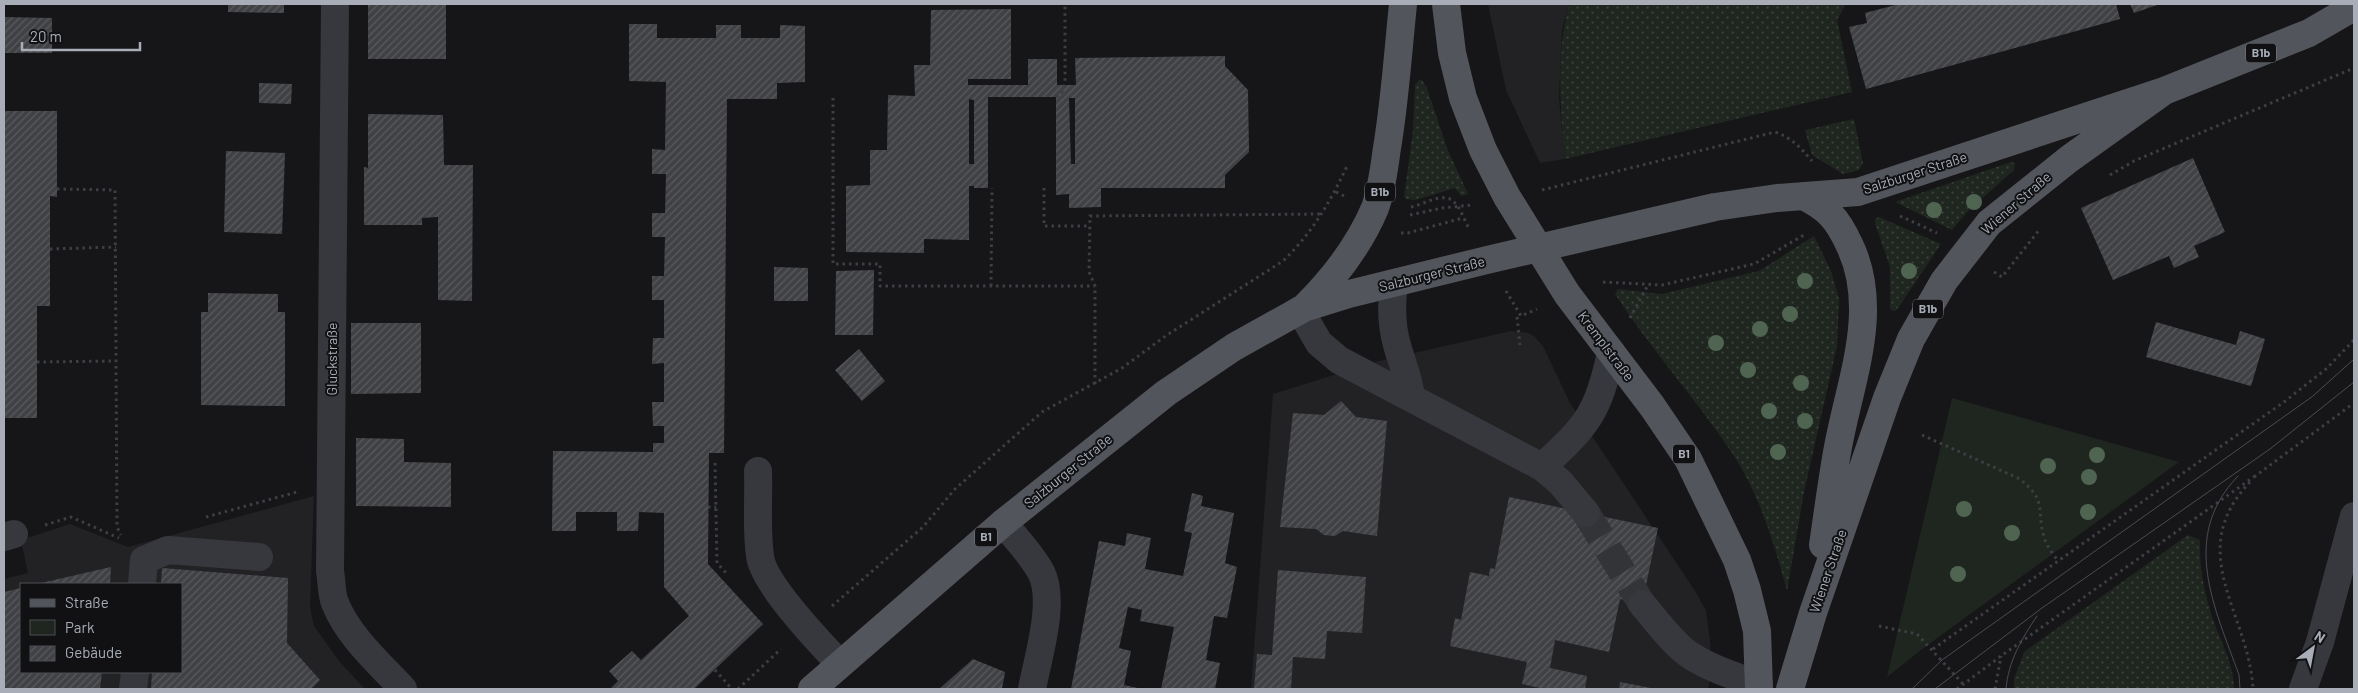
<svg xmlns="http://www.w3.org/2000/svg" width="2358" height="693" font-family="Barlow,sans-serif">
<style>
.built{fill:#222225;fill-rule:evenodd}
.grass{fill:url(#grass-dots)}
.park{fill:#1e261f}
.building{fill:url(#building-hatch);fill-rule:evenodd}
.lines{fill:none;stroke-linecap:round;stroke-linejoin:round}
.minor-tunnel{stroke:#333438;stroke-width:28;stroke-dasharray:28 14;stroke-linecap:butt}
.path{stroke:#3d3f44;stroke-width:3;stroke-dasharray:2.5 4;stroke-linecap:butt}
.minor{stroke:#37383d;stroke-width:28}
.major{stroke:#53555c;stroke-width:28}
.tram{stroke:#4a4c52;stroke-width:1}
.tree{fill:#506452}
.labels{text-anchor:middle;stroke-width:4;stroke-linejoin:round;paint-order:stroke}
.shield{fill:#111113;stroke:#7b7e86;stroke-width:1}
.shield-label{font-size:12px;font-weight:bold;fill:#a8adb8}
.street-label{font-size:14px;fill:#a8adb8;stroke:#111113}
</style>
<defs>
<pattern id="grass-dots" width="8" height="8" patternUnits="userSpaceOnUse" patternTransform="scale(1.25)"><rect width="8" height="8" fill="#1e261f"/><path d="M2 2h.1M6 6h.1" fill="none" stroke="#3c433d" stroke-width="1.8" stroke-linecap="round"/></pattern>
<pattern id="building-hatch" width="6" height="6" patternUnits="userSpaceOnUse" patternTransform="scale(1.25)"><rect width="6" height="6" fill="#404145"/><path d="M-1 1l2-2M0 6l6-6M5 7l2-2" fill="none" stroke="#595a5e"/></pattern>
</defs>
<rect width="100%" height="100%" fill="#161618"/>
<!-- built -->
<path class="built" d="M1488,4H1569L1562,30L1559,98L1565,159L1540,163L1506,90Z
M1511,331L1528,333L1534,336L1543,346L1570,403L1697,594L1706,611L1710,640L1711,673L1708,689H1251L1273,394L1379,361Z
M314,496L310,607L314,626L339,661L365,689H4V579L28,573L21,540L70,524L128,547ZM21,584H181V672H21Z"/>
<!-- grass -->
<path class="grass" d="M1569,4H1846L1837,20L1852,92L1565,159C1560,107 1556,55 1569,4Z
M1419,80H1422L1427,88L1447,148L1468,194L1461,196L1455,188L1415,200L1406,199L1404,197L1413,131L1415,84Z
M1854,119L1863,163L1859,170L1843,174L1812,155L1805,130Z
M2011,162L2015,163L2014,170L1967,212L1952,230L1895,202Z
M1879,217L1941,244L1896,311H1892L1890,308V267L1875,223V219Z
M1814,236L1831,271L1839,299L1837,346L1804,492L1787,591C1774,543 1759,492 1730,450C1694,397 1650,348 1615,294L1618,289L1662,294L1759,271Z
M2188,535L2200,540C2199,567 2204,593 2213,619C2221,643 2234,663 2234,689H2014V679L2024,652Z"/>
<!-- park -->
<path class="park" d="M1952,398L2179,462L1925,647L1887,677Z"/>
<!-- building -->
<path class="building" d="M228,4H284V13L228,12Z
M368,4H446V59H368Z
M1899,4H1927V5L2116,4L2120,19L1866,89L1849,27L1867,23L1865,13Z
M2130,4H2160L2134,13Z
M1011,9V79H968V85H1028V59H1057V85H1076L1075,58L1225,56V66L1248,90L1249,152L1225,175V188H1101V207L1069,208V194L1056,195V97H988V188H974V186H969V240L924,239V253L846,252V186L870,185V150H887L888,95L915,96L914,65H930L931,10ZM1069,98H1075V164H1071ZM969,99L974,100V164H969Z
M4,17L52,18V53H4Z
M629,24H657V38H716V25H741V38H780V25L805,26V82L777,83V99H727L724,453H709L708,564L763,624L694,689H610L618,681L609,671L632,651L641,660L689,616L664,587V513L639,512L638,531H617V512H576V531H552L553,451L653,452V443H664V426H653L652,402H664V363L652,364L653,338H664V300H652V276H664L665,237H652V213H665L666,174H652V149L665,150L666,82L629,81Z
M259,83L292,84L291,104L259,103Z
M4,111H57V197L50,196V306H37V418H4Z
M368,114L443,115L444,165H473L472,301L438,300V217L422,218V225H364V167L368,168Z
M226,151L285,153L282,234L224,232Z
M2193,158L2225,232L2194,246L2199,257L2174,268L2169,256L2113,280L2081,208Z
M774,267L808,268V301H774Z
M874,270L873,335H835L836,271Z
M208,293L278,294V312H285V406L201,405V312H208Z
M2156,322L2236,345L2240,331L2265,339L2251,386L2146,357Z
M351,323H421V393L351,394Z
M859,349L885,381L862,401L835,370Z
M1341,401L1356,417L1387,421L1377,536L1343,531L1335,536L1324,535L1316,529L1280,527L1293,413L1324,415Z
M356,438L404,439V462L451,463V507L356,506Z
M1192,493L1203,496L1201,506L1234,513L1225,563L1237,567L1227,618L1214,616L1206,660L1220,663L1215,689H1161L1174,627L1140,621L1142,610L1128,607L1119,648L1131,651L1124,685L1142,689H1071L1099,541L1125,546L1127,533L1151,538L1145,569L1183,576L1192,533L1184,531Z
M1509,497L1658,528L1642,604L1620,599L1609,652L1555,640L1550,668L1587,676L1585,689H1545L1522,684L1527,662L1450,646L1455,618L1461,620L1470,572L1489,576L1490,568L1495,569Z
M111,567L110,584H41V583Z
M162,568L288,578L287,643L320,680L311,689H151L152,672H181V584H161Z
M1278,570L1366,577L1362,633L1327,631L1325,659L1293,657L1291,689H1254L1257,654L1272,655Z
M21,588V672H102L100,689H4V592Z
M973,659L1005,672L1002,689H939Z
M1620,682L1651,688V689H1619Z"/>
<g class="lines">
<!-- minor-tunnel -->
<path class="minor-tunnel" d="M1586,513L1642,604"/>
<!-- path -->
<path class="path" d="M1056,97L1062,92L1065,82V4
M833,98V264H880V286H1095
M2110,175L2134,161L2354,68
M1044,188V226H1090
M57,189L115,190L117,527L121,535
M1542,190L1775,132C1792,138 1800,147 1812,161
M1336,192L1344,196
M1411,207C1423,205 1445,190 1455,203C1461,209 1465,222 1470,230
M1410,215L1442,208L1472,205
M1900,216L1937,233
M1401,233H1408L1463,218
M50,249L116,247
M1994,272L2002,277L2040,229
M1603,282L1662,285L1754,264L1804,235
M991,286L992,188
M1506,291L1521,316L1537,309
M1517,317L1520,345
M1630,318L1648,285
M37,362L116,361
M1095,384V286L1089,272L1090,216L1322,214
M1922,435L2020,479C2048,502 2036,508 2044,537C2046,545 2053,554 2058,561
M715,463L717,563L728,575
M2254,477L2354,403
M2250,482C2183,552 2249,613 2253,689
M708,507H716
M206,517L297,492
M45,525L71,517L119,538
M832,606L923,527L955,489L1042,412L1122,368L1167,335L1283,261C1312,233 1331,201 1348,164
M1879,626L1917,634L1963,684
M1933,649L2284,402L2326,369L2354,340
M715,670L732,689
M738,689L781,649
M1957,689L2001,656L2255,476
M1995,689L2001,656"/>
<!-- minor -->
<path class="minor" d="M335,4L330,571C332,581 331,593 335,603C348,636 379,663 403,689
M1394,284C1391,305 1391,324 1397,345C1402,363 1409,379 1411,397
M1300,310L1319,343L1339,360L1542,467L1560,482L1586,513
M1542,467C1587,426 1599,412 1611,352
M758,471C759,498 756,528 760,556C763,583 820,643 840,664
M1003,523C1016,538 1031,554 1041,572C1056,601 1038,657 1032,689
M4,537L14,534
M142,584L144,560L168,550L259,557
M1642,604C1656,620 1670,640 1687,653C1708,668 1735,676 1759,685
M133,689L135,672
M2303,689L2320,642L2354,516"/>
<!-- major -->
<path class="major" d="M1446,4L1452,53L1463,98L1483,150L1507,197L1567,294L1652,406L1688,459L1737,560L1747,590L1757,631L1759,689
M1803,196C1828,208 1838,220 1849,244C1881,309 1850,381 1838,447C1832,479 1828,512 1823,545
M1305,307C1334,278 1359,246 1375,208C1382,189 1384,168 1387,148C1395,100 1398,52 1403,4
M812,689L1003,523L1166,393L1234,347L1304,308L1349,294L1487,260L1715,207L1777,198L1858,192L2164,91
M1790,689L1813,613L1887,398L1911,339L1944,281L1989,223L2069,159L2164,91L2309,33L2354,7"/>
<!-- tram -->
<path class="tram" d="M2238,476C2179,537 2215,608 2239,675L2240,689
M1912,689L1942,660L2313,396L2354,359
M1935,689L2042,608L2270,449L2354,382
M2006,689C2008,662 2022,638 2037,616"/>
</g>
<!-- trees -->
<g class="tree">
<circle cx="1974" cy="202" r="8"/>
<circle cx="1934" cy="210" r="8"/>
<circle cx="1909" cy="271" r="8"/>
<circle cx="1805" cy="281" r="8"/>
<circle cx="1790" cy="314" r="8"/>
<circle cx="1760" cy="329" r="8"/>
<circle cx="1716" cy="343" r="8"/>
<circle cx="1748" cy="370" r="8"/>
<circle cx="1801" cy="383" r="8"/>
<circle cx="1769" cy="411" r="8"/>
<circle cx="1805" cy="421" r="8"/>
<circle cx="1778" cy="452" r="8"/>
<circle cx="2097" cy="455" r="8"/>
<circle cx="2048" cy="466" r="8"/>
<circle cx="2089" cy="477" r="8"/>
<circle cx="1964" cy="509" r="8"/>
<circle cx="2088" cy="512" r="8"/>
<circle cx="2012" cy="533" r="8"/>
<circle cx="1958" cy="574" r="8"/>
</g>
<g class="labels">
<!-- shield labels -->
<g class="shield">
<rect x="2246" y="43.5" width="30" height="19" rx="4"/>
<rect x="1365" y="182.5" width="30" height="19" rx="4"/>
<rect x="1913" y="299.5" width="30" height="19" rx="4"/>
<rect x="1673" y="444.5" width="22" height="19" rx="4"/>
<rect x="975" y="527.5" width="22" height="19" rx="4"/>
</g>
<g class="shield-label">
<text x="2261" y="57">B1b</text>
<text x="1380" y="196">B1b</text>
<text x="1928" y="313">B1b</text>
<text x="1684" y="458">B1</text>
<text x="986" y="541">B1</text>
</g>
<!-- street labels -->
<g class="street-label">
<text transform="translate(1915 173) rotate(-18)" y="5">Salzburger Straße</text>
<text transform="translate(2016 203) rotate(-41)" y="5">Wiener Straße</text>
<text transform="translate(1432 274) rotate(-14)" y="5">Salzburger Straße</text>
<text transform="translate(1606 346) rotate(53)" y="5">Kremplstraße</text>
<text transform="translate(332 359) rotate(-90)" y="5">Gluckstraße</text>
<text transform="translate(1068 471) rotate(-39)" y="5">Salzburger Straße</text>
<text transform="translate(1828 571) rotate(-71)" y="5">Wiener Straße</text>
</g>
</g>
<!-- border -->
<rect width="2358" height="693" fill="none" stroke="#a8adb8" stroke-width="10"/>
<!-- legend -->
<rect x="20" y="583" width="162" height="90" fill="#111113" stroke="#4d4f55"/>
<rect x="30" y="599" width="25" height="8" fill="#53555c" stroke="#4d4f55"/>
<text x="65" y="608" font-size="15" fill="#a8adb8">Straße</text>
<rect x="30" y="620" width="25" height="15" fill="#1e261f" stroke="#4d4f55"/>
<text x="65" y="633" font-size="15" fill="#a8adb8">Park</text>
<rect x="30" y="646" width="25" height="15" fill="url(#building-hatch)" stroke="#4d4f55"/>
<text x="65" y="658" font-size="15" fill="#a8adb8">Gebäude</text>
<!-- north arrow -->
<g transform="translate(2313 648) rotate(32)" stroke="#111113" stroke-width="4" paint-order="stroke">
<path d="M0-4L9 19L0 12L-9 19Z" fill="#a8adb8"/>
<text y="-8" font-size="14" font-weight="bold" text-anchor="middle" fill="#a8adb8">N</text>
</g>
<!-- scale -->
<path d="M22 42v8h118v-8" fill="none" stroke="#a8adb8" stroke-width="2.5"/>
<text x="30" y="42" font-size="15" fill="#a8adb8" stroke="#111113" stroke-width="4" paint-order="stroke">20 m</text>
</svg>
